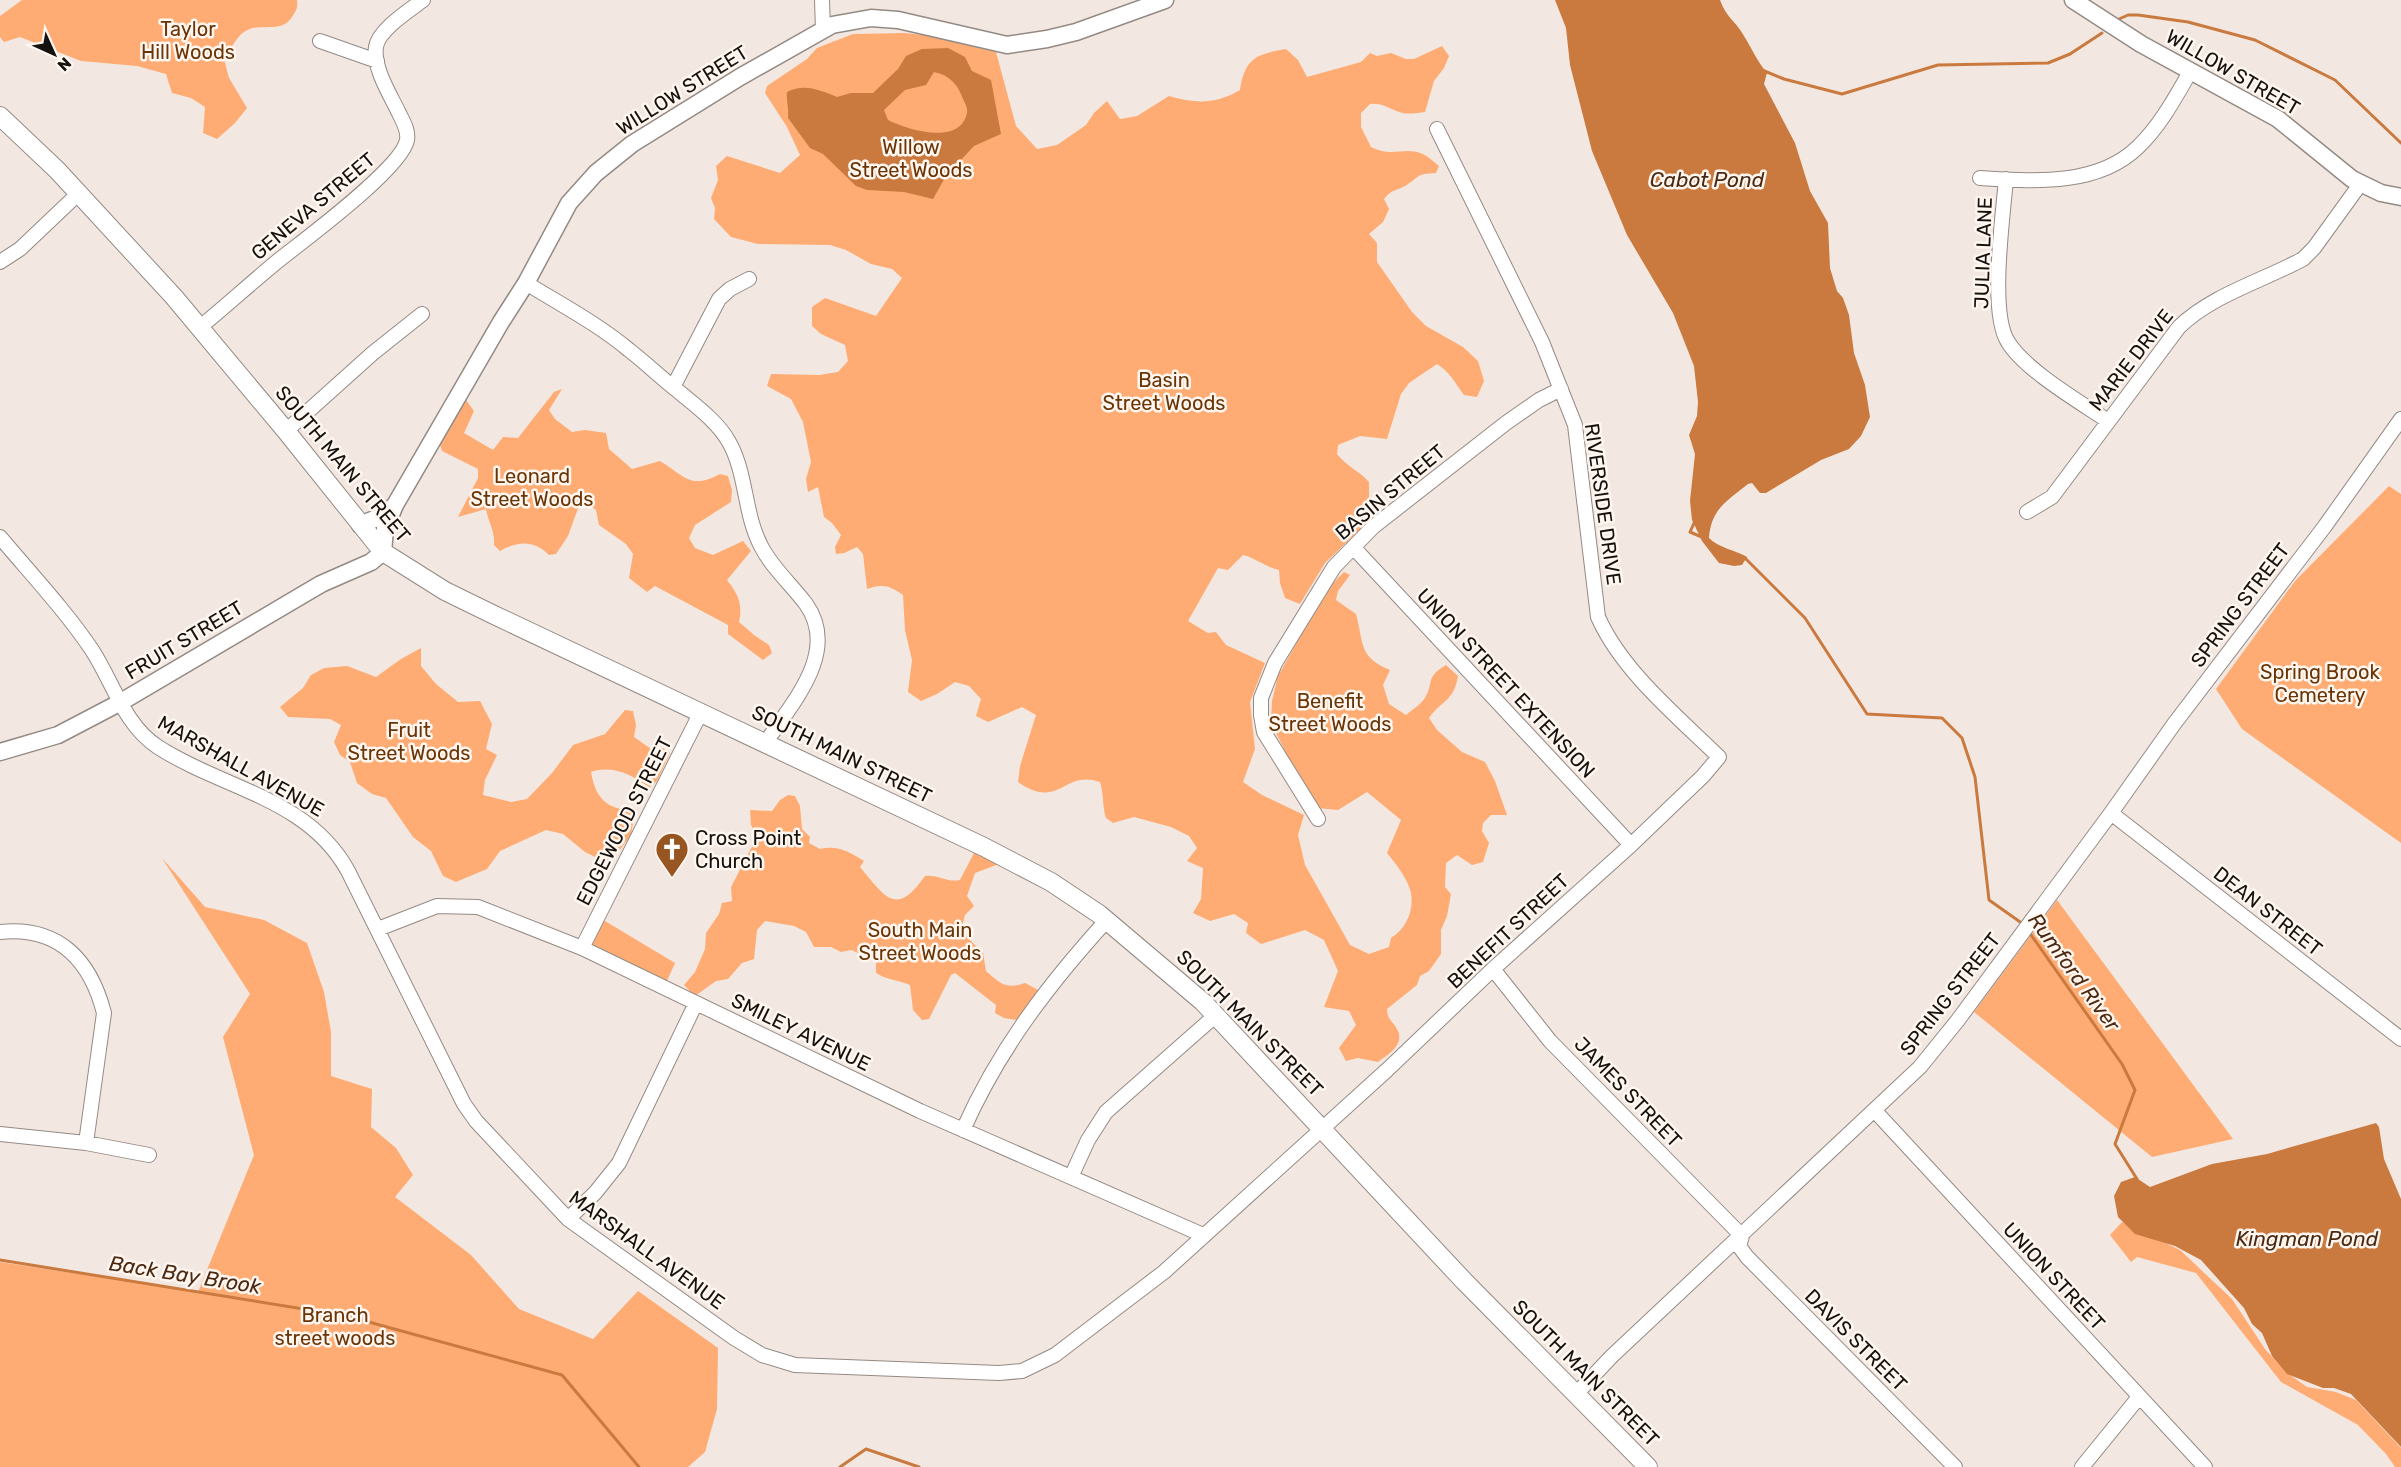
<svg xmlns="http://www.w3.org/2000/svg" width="2401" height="1467" font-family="Rubik,sans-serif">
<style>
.green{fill:#feac73}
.water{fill:#ca7a3f;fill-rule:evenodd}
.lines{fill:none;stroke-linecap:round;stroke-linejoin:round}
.stream{stroke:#ca7a3f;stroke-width:3}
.minor-casing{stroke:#948a84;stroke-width:16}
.tertiary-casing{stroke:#948a84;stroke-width:19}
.secondary-casing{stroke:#948a84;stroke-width:20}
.minor{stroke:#fff;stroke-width:14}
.tertiary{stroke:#fff;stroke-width:16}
.secondary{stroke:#fff;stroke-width:18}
.labels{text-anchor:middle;stroke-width:5;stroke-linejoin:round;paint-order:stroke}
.park-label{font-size:20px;fill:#6a3506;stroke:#fff6f0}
.street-label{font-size:20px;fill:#14110e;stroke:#fff6f0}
.poi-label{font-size:20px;fill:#14110e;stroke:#fff6f0;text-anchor:start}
.water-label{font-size:21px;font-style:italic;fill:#4c2a12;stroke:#fff6f0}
</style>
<rect width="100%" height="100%" fill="#f3e8e1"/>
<!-- green -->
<path class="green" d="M22,0H297C298,8 296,11 292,17C280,35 260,21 244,32C236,37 230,51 224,59L229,78L247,108L235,123L217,139L203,133L205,107L191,98L172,93L166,74L137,66L81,61L20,37L4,42L0,37V16Z
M904,33L924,35L996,52L1016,126L1037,149L1057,145L1086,125L1094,113L1107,101L1120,119L1137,116L1169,96C1196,104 1216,104 1240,90C1245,58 1256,54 1286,49L1298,60L1307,77L1361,62L1370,53L1377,56L1391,53L1406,59H1414L1442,46L1449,56L1444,68L1434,81L1425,112C1417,113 1407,115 1399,112C1387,108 1383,103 1370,104L1361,113V127L1371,147C1393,158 1403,146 1423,154C1429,157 1434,162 1439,166L1436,173C1415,174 1421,176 1405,186C1396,191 1392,189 1384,199L1389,209L1383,222L1369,234L1377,243V262L1412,312L1426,326L1463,347L1478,361L1484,381L1477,397L1464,395C1455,383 1450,372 1437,364L1409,383L1401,394L1387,439L1360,436L1338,445L1337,454C1345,465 1358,470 1369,482V521L1325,563L1300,604L1285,598L1280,583L1279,570C1265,567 1256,558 1243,555L1228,570L1218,568L1188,621L1208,633L1216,632L1226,645L1265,663L1250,702L1255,749L1243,782L1262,795L1304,815L1298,835L1305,865L1350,945L1369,954L1389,947L1391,938C1406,929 1414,911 1411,893C1408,879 1396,864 1387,853L1401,820L1367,792L1338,810L1317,808L1299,779L1271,723L1272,701L1278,676L1327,589L1344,572L1350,575L1338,591L1336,600L1356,614C1364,643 1358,657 1390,670L1383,685L1389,704L1406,715C1412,710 1421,704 1425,698C1434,683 1425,677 1446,665L1458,676C1454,701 1442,700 1429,718L1437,730L1462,752L1485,762L1495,781L1507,815H1491L1483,823L1482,831L1489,843L1483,862L1472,865L1457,855L1446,863L1445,887L1451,894L1447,916L1441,930V954L1429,971L1420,976L1417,985L1387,1009C1387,1020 1394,1022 1398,1031C1404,1045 1388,1055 1378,1062L1358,1058L1346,1061L1339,1048L1356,1025L1349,1011L1324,1007L1338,971L1324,940L1305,930L1261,944L1246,933L1248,923L1234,914L1210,921L1193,913L1201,899L1203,868L1187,861L1197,848L1189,836L1171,827L1134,817L1113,823L1106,818C1102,806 1104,794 1100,782C1063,769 1060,811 1018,782L1020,766L1036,715L1022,707L988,722L976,716L981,699L969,686L955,682L937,694L921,701L908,692L912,660L905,630L903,595C891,586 882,583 867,589L863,554L857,547L844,553L836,554L835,547L841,535L832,523L824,517L818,487L808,492L806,479L811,462L803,422L791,399L767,386L771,374L820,375L838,372L848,361L845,345L821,334L812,326V307L825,298L876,316L902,278L892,269L871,264L846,250L830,245L758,244L731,237L714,219L715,208L711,198L718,180L716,166L727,156L780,173L800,155L787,127L765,93L767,86L807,59L817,48L827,44L853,34Z
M562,389L549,410L555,419L572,432L585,430L606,433L609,449L632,469L660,461C685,476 690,490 720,474L728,476L732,490L731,502L695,525L689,538L695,548L713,555L743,541L751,551L727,580C738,594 743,604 739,622L754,635L769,645L772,653L763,660L728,634V625L655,586L647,592L629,578L633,554L626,544L599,525L596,510L587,503H580L568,536L556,554L549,555C534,540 518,541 500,551L494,545C495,530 488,522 486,509L458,517L478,478V469L442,451L440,444L466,400L474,411L464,433L493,450L503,437L518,438L554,392Z
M2389,486L2401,494V843L2242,729L2216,689L2295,581Z
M421,648V666L436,684L458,702L480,701L492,724L486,749L497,755L485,780L483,795L511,802L527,799L552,773L573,745L605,734L625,710L633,711L636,725L634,737L651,749L663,748L670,753L657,781L649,788C632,774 612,765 591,772C596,800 607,809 635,811L631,835L609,864L585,852L563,834L546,830L500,851L487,869L456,882L443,876L431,851L413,837L386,798L372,794L357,783L350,762L340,755L334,742L341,725L330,719L288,717L280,707L303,688L311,675L324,668L347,666L376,677L401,659Z
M788,795L795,796L800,806L802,829L810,837L809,843L820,849C838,845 849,852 864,861L860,867C886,898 896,917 925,876C937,874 948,883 960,880L975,851L999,864L975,873L967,896L974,906L965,915L962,927L969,939L983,953L986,971C1000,983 1006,990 1025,983L1038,990C1033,1003 1028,1013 1016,1020L1004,1018L995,1013L996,1005L955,973L951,975L929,1019L922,1020L913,1010L910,985C898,980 887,980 876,973V962L873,959L851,950L841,952L831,947H814L806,932L794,926L765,921L757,930L754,959L742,963L728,979L716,981L695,996L684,985L695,972L705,949L706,933L719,914L722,903L732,901L731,887L757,837L751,825L750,810L772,811L780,800Z
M162,858L205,907L264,920L307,943L324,992L331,1032V1076L372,1089L371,1127L396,1148L413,1175L395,1197L471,1255L519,1309L593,1339L638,1291L718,1348L717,1409L705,1452L688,1467H0V1262L198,1292L254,1155L223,1037L250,994Z
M2057,900L2208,1105L2233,1139L2152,1157L1974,1012Z
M600,918L675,963L666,983L592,950L589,939Z
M2122,1222L2180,1250L2232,1299L2265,1349L2286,1372L2307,1387L2336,1392L2356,1400L2401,1448V1467H2395L2386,1454L2358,1425L2281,1382L2196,1273L2137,1257L2131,1262L2110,1235Z"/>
<!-- water -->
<path class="water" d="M1555,0H1720C1727,19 1736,21 1744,36C1752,49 1757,61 1767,73L1764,84L1795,143L1810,191L1828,223L1830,268L1837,291L1843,298L1849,315L1854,353L1865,385L1870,417L1861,436L1849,449L1821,460L1766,493H1760L1752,483L1748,484C1727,501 1711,509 1709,538C1719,548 1735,550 1747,557L1742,565L1734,566L1719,563L1702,541L1692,520L1690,501L1695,454L1689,435L1697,416L1698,402L1694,366L1673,313L1627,235L1592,151L1570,65L1566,28Z
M948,48L965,57L972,71L991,80L1001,134L974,146L946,176L933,199L904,192L867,190L856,186L823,154L810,148L788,118C789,107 786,100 787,92C804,83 820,90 837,97L851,93H873L898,69L906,56L922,49ZM934,72C950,75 958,85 963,99C965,103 968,108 967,113C960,146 908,130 888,120L884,110L905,90L926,85Z
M2376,1123L2379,1127L2384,1159L2401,1199V1447L2351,1394L2334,1388H2323L2287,1374L2272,1356L2262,1333L2252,1324L2244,1308L2201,1260L2175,1246L2135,1234L2118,1217L2114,1196L2121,1182L2135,1177L2150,1187L2212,1164L2267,1154Z"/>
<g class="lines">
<!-- stream -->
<path class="stream" d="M2119,19L2128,15H2138L2188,22L2255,40L2335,80L2401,143
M1762,70L1784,79L1842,94L1938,65L2048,63L2070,54L2102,33
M1695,521L1690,532L1704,538
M1745,558L1805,618L1867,714L1942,718L1962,738L1975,777L1989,900L2023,924
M2029,932L2122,1064L2135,1090L2115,1144L2137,1179
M0,1260L347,1316L562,1375L639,1467
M840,1467L866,1449L919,1467"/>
<defs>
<path id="minor" d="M822,0L823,30
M320,41L377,61
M1980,178C2032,181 2097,187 2138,147C2160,126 2175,98 2190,72
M2006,179C2003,216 1989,313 2008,342C2025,370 2080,402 2108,421
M0,262L20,249L79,193
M526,283C560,304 598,324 629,350C646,363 661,378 678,391C696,406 718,422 729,442C747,474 744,514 761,546C772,568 792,585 806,604C840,652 792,703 766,742
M199,328C226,306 252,282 279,260C304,240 402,168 407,140C409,130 402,120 398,111C389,93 373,67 376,47C378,30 410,10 423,0
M673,387L719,299L730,289L749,279
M286,431L373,353L422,314
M2027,512L2052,497L2179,327C2212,295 2262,281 2303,259L2314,248L2361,183
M0,537C31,574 65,610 92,650C113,682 124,725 158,747C223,789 308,798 348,871L464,1104L476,1121L568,1219L734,1338L762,1355L795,1365L999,1373L1022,1371L1055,1355L1164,1272L1387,1070L1493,969L1631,845L1703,776L1719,757C1677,716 1622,671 1598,617L1575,425L1542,342L1437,129
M1353,547L1631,845
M2111,813L2401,1039
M1318,819L1264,732L1261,715V698L1275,663L1334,567L1373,527L1506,423L1539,400L1561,389
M378,929L437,906L478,907L582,948L920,1111L1203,1235
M0,932C58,926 90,959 104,1013L86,1143
M582,948L701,712
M1493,969L1550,1041L1742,1236L1739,1246L1747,1257L1955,1467
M1875,1111L2205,1467
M963,1130C999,1049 1048,985 1107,920
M0,1134L86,1143L149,1155
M1071,1177L1088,1140L1106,1112L1216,1015
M568,1219L595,1193L619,1163L696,1003
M1575,1395L1612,1356L1920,1067L1958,1020L2111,813L2174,724L2325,526L2401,419
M2082,1467L2139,1397"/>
<path id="tertiary" d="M2073,0L2141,44L2278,119L2352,179L2381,193L2401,197
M395,505L501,322L526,283L569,203L596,173L632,144L740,77L832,25L871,18L898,20L1007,45L1047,39L1076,32L1165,0
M0,752L58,735L121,702L321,584L371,562L383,552L385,529L395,505L382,516L360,525"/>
<path id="secondary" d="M0,116L57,170L174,297L286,431L383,552L445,591L492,614L984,847L1051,882L1099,914L1203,1002L1464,1281L1648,1467"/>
</defs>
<!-- minor casing -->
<use href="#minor" class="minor-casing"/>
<!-- tertiary casing -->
<use href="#tertiary" class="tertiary-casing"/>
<!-- secondary casing -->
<use href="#secondary" class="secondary-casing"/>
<!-- minor -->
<use href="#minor" class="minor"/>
<!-- tertiary -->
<use href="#tertiary" class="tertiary"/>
<!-- secondary -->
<use href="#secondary" class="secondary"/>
</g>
<!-- icons -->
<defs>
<symbol id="church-pin" viewBox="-11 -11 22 30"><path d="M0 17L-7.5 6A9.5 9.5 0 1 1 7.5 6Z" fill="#965521" stroke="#fff6f0"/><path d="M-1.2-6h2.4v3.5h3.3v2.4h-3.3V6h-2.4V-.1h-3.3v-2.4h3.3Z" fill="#fff"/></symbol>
</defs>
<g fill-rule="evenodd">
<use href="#church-pin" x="653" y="830" width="38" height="52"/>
</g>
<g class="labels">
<!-- park labels -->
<g class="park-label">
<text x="188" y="36">Taylor<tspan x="188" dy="23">Hill Woods</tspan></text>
<text x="911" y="154">Willow<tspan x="911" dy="23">Street Woods</tspan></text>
<text x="1164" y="387">Basin<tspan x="1164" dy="23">Street Woods</tspan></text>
<text x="532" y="483">Leonard<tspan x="532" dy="23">Street Woods</tspan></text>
<text x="2320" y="679">Spring Brook<tspan x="2320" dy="23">Cemetery</tspan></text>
<text x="1330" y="708">Benefit<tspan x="1330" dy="23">Street Woods</tspan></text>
<text x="409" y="737">Fruit<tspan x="409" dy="23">Street Woods</tspan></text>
<text x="920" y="937">South Main<tspan x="920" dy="23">Street Woods</tspan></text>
<text x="335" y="1322">Branch<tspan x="335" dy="23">street woods</tspan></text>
</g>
<!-- street labels -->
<g class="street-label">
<text transform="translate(2233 72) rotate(30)" y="7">WILLOW STREET</text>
<text transform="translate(682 90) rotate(-32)" y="7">WILLOW STREET</text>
<text transform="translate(313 206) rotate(-40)" y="7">GENEVA STREET</text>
<text transform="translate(1983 253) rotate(-88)" y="7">JULIA LANE</text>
<text transform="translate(2131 360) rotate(-52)" y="7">MARIE DRIVE</text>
<text transform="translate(343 464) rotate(50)" y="7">SOUTH MAIN STREET</text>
<text transform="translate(1390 492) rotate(-40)" y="7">BASIN STREET</text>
<text transform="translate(1603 504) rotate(82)" y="7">RIVERSIDE DRIVE</text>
<text transform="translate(2240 605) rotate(-53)" y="7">SPRING STREET</text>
<text transform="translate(184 640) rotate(-31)" y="7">FRUIT STREET</text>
<text transform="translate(1506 683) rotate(47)" y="7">UNION STREET EXTENSION</text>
<text transform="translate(842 754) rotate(26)" y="7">SOUTH MAIN STREET</text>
<text transform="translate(241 766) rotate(29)" y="7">MARSHALL AVENUE</text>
<text transform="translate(624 821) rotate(-63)" y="7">EDGEWOOD STREET</text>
<text transform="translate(2268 911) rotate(38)" y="7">DEAN STREET</text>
<text transform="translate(1508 931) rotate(-43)" y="7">BENEFIT STREET</text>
<text transform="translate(1950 994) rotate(-52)" y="7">SPRING STREET</text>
<text transform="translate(1250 1023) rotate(45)" y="7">SOUTH MAIN STREET</text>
<text transform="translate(801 1032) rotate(26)" y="7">SMILEY AVENUE</text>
<text transform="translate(1628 1092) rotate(46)" y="7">JAMES STREET</text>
<text transform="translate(647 1250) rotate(36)" y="7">MARSHALL AVENUE</text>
<text transform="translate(2054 1276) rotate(47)" y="7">UNION STREET</text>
<text transform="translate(1856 1340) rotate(45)" y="7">DAVIS STREET</text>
<text transform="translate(1586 1373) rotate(45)" y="7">SOUTH MAIN STREET</text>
</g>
<!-- poi labels -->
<g class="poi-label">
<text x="695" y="845">Cross Point<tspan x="695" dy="23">Church</tspan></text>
</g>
<!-- water labels -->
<g class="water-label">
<text x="1707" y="187">Cabot Pond</text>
<text transform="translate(2074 972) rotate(54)" y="7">Rumford River</text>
<text x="2307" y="1246">Kingman Pond</text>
<text transform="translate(185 1275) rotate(9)" y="7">Back Bay Brook</text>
</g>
</g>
<!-- north arrow -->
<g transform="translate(54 54) rotate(135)" stroke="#fff6f0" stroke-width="4.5" paint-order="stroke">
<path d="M0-4.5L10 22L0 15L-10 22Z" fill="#14110e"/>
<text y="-9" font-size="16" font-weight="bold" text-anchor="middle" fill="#14110e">N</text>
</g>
</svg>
